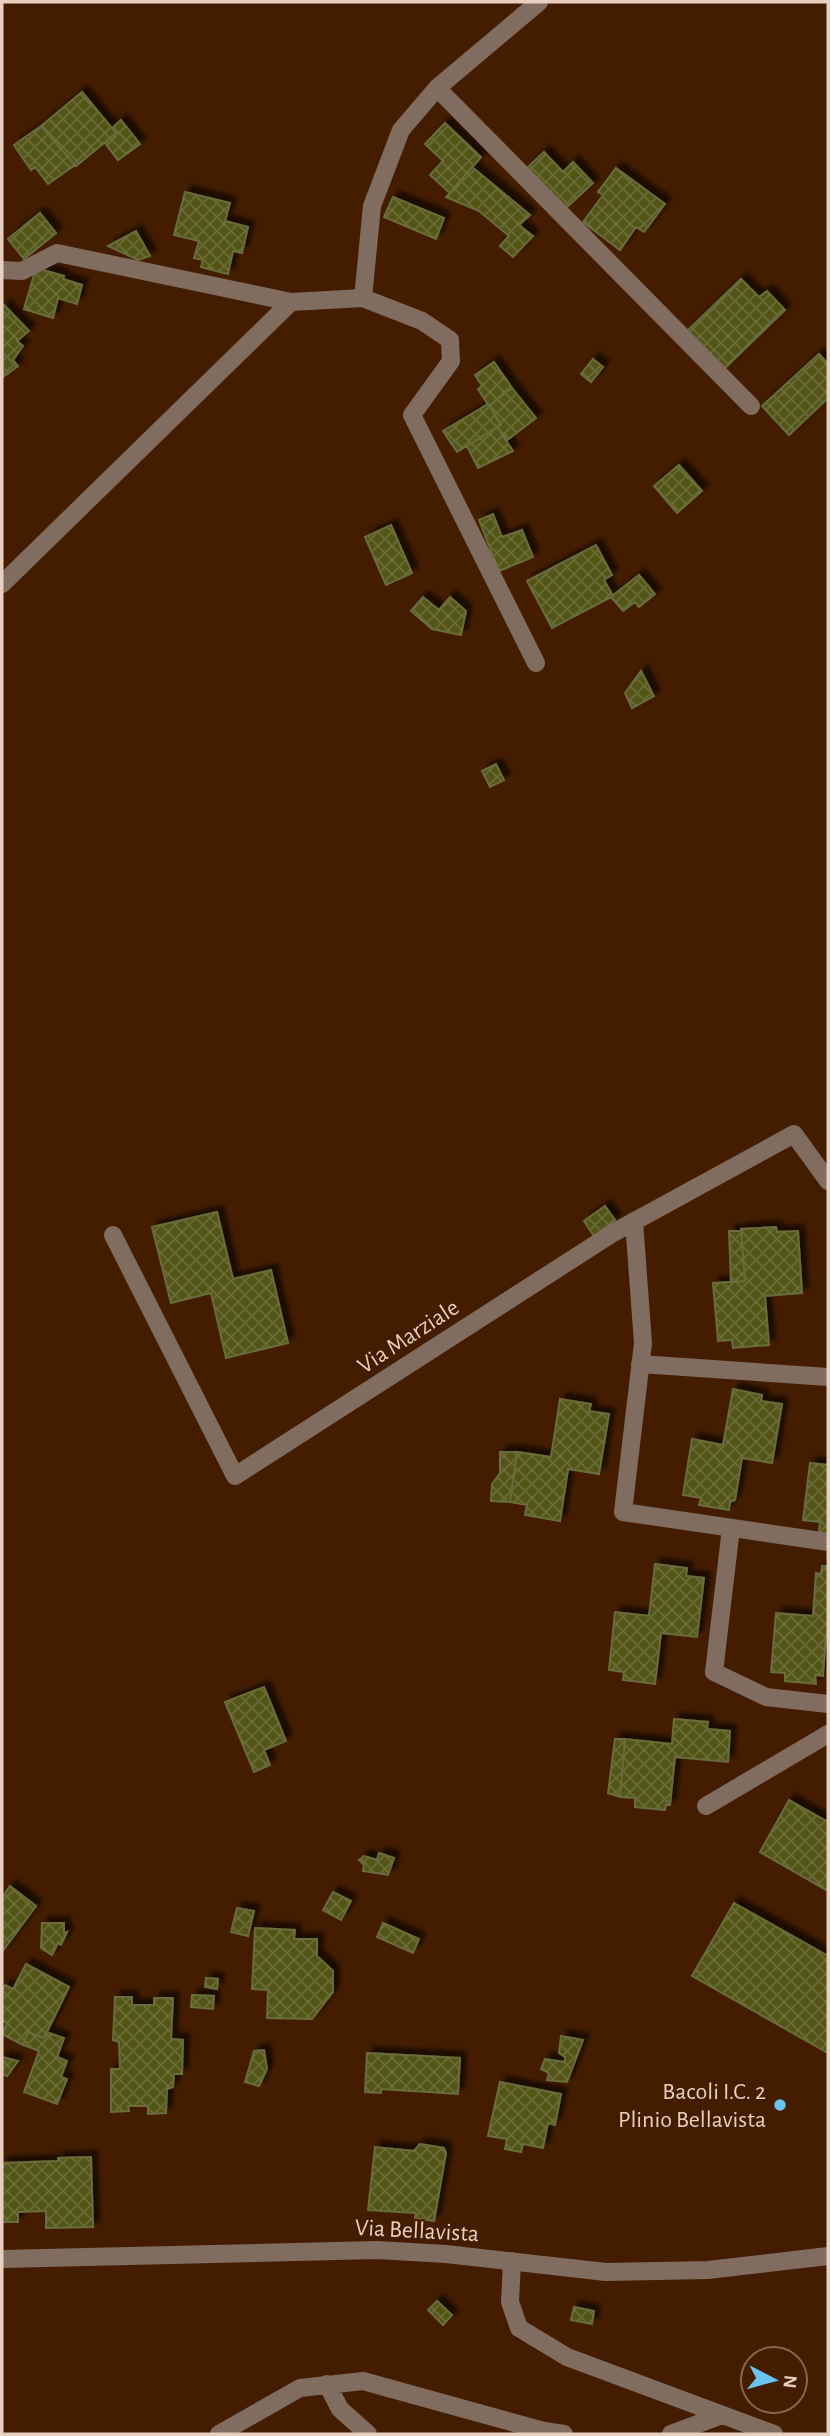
<svg xmlns="http://www.w3.org/2000/svg" width="830" height="2436" font-family="'Alegreya Sans',sans-serif">
<style>
.building{fill:url(#building-cross-hatch);stroke:#696d3a;stroke-width:2;filter:url(#shadow)}
.lines{fill:none;stroke-linecap:round;stroke-linejoin:round}
.minor{stroke:#816c60;stroke-width:18}
.poi-dot{fill:#6ac3f1;stroke:#441d00;stroke-width:2.5}
.labels{text-anchor:middle;stroke-width:5;stroke-linejoin:round;paint-order:stroke}
.street-label{font-size:24px;fill:#e8cfbf;stroke:#441d00}
.poi-label{font-size:24px;fill:#e8cfbf;stroke:#441d00;text-anchor:end}
</style>
<defs>
<pattern id="building-cross-hatch" width="8" height="8" patternUnits="userSpaceOnUse" patternTransform="scale(1.75)"><rect width="8" height="8" fill="#525517"/><path d="M0 0l8 8M0 8l8-8" fill="none" stroke="#6b6c37"/></pattern>
<filter id="shadow"><feDropShadow dx="6" dy="-6" stdDeviation="2" flood-color="#0009"/></filter>
</defs>
<rect width="100%" height="100%" fill="#441d00"/>
<!-- building -->
<path class="building" d="M82,92L116,133L76,166L41,126Z
M121,120L140,144L118,160L105,143L116,133L112,128Z
M445,123L481,157L450,193L430,175L443,161L425,144Z
M41,126L75,165L48,184L35,167L31,170L14,145Z
M544,152L563,172L573,162L593,183L565,209L527,168Z
M472,167L530,215L519,225L533,236L513,257L500,246L509,236L479,211L446,197Z
M616,168L665,204L644,232L636,227L620,250L583,222L603,195L598,192Z
M185,192L230,203L225,221L248,227L242,253L233,251L228,274L201,267L203,260L194,258L199,241L174,235Z
M393,197L444,218L436,239L384,217Z
M40,213L56,233L24,259L8,239Z
M136,231L150,256L138,260L108,246Z
M36,268L64,276L63,279L82,285L77,304L58,298L53,318L24,309Z
M741,279L759,297L767,291L785,310L723,370L686,332Z
M4,305L29,331L17,341L23,346L13,360L18,366L3,377L2,307Z
M819,354L828,364V398L789,435L762,406Z
M593,359L603,367L591,382L581,374Z
M494,362L512,388L489,406L478,389L482,386L475,375Z
M512,388L536,418L507,440L497,427L501,425L489,406Z
M488,404L501,425L457,452L443,431Z
M497,427L513,451L478,468L467,446Z
M679,465L702,491L677,513L654,486Z
M493,514L502,537L522,530L533,557L499,571L479,520Z
M391,525L412,573L386,585L365,537Z
M596,545L612,575L604,580L613,596L552,628L527,581Z
M639,575L655,594L639,607L635,602L623,611L611,597Z
M423,597L439,610L450,597L466,611L461,635L432,629L411,611Z
M641,671L654,696L632,708L625,693Z
M496,764L504,780L490,787L482,771Z
M605,1206L615,1220L594,1236L584,1221Z
M217,1212L233,1279L271,1270L288,1343L226,1358L211,1293L171,1303L152,1227Z
M776,1227L777,1232L798,1231L802,1293L765,1296L769,1345L733,1348L732,1340L718,1341L713,1283L745,1281L741,1229Z
M729,1231H741L745,1281L731,1282Z
M733,1389L762,1395L761,1401L782,1404L772,1463L742,1458L735,1500L730,1502L729,1510L699,1505L701,1498L683,1495L692,1439L723,1445Z
M560,1399L591,1404L589,1411L609,1414L599,1474L568,1469L560,1521L525,1515L527,1505L510,1502L517,1452L551,1457Z
M500,1452H517L510,1502L491,1501L492,1484L500,1473Z
M810,1463L828,1465V1534L819,1533L820,1522L803,1520Z
M655,1564L687,1568L686,1576L704,1578L697,1637L661,1633L655,1684L623,1680L624,1672L609,1670L615,1612L649,1616Z
M822,1566H828V1634H826L823,1676L815,1675L816,1684L785,1681V1673L771,1672L776,1613L813,1616L816,1573L821,1574Z
M264,1687L286,1741L264,1750L270,1765L254,1772L225,1702Z
M674,1719L708,1722L707,1729L730,1731L728,1762L675,1757L670,1805H666L665,1810L635,1807V1798L620,1797L625,1739L672,1744Z
M615,1739H625L620,1797L608,1793Z
M789,1800L828,1822V1891L760,1852Z
M379,1853L394,1858L388,1875L363,1871L364,1865L359,1860L364,1856L377,1860Z
M10,1886L36,1906L2,1952V1898Z
M333,1892L351,1901L341,1920L323,1910Z
M734,1903L828,1956V2053L692,1976Z
M237,1908L254,1911L248,1936L231,1932Z
M42,1923H64V1933L67,1932L61,1945L58,1943L52,1955L41,1948Z
M383,1923L419,1939L413,1953L377,1937Z
M255,1928L295,1930L294,1939H317V1956L333,1971V1992L312,2019L267,2018L268,1990L252,1989Z
M26,1964L69,1987L44,2038L28,2032L23,2045L2,2034L7,2023L2,2021V1991L5,1985L13,1989Z
M206,1978L218,1979L217,1989L205,1987Z
M192,1995L214,1996L213,2009L191,2007Z
M115,1997H132V2005H154V1998H173L171,2039L183,2040L182,2074H174L173,2087L167,2089L166,2113L148,2114V2106H128L129,2111L111,2112V2069H120L119,2042L113,2040Z
M28,2032L44,2038L46,2032L64,2038L57,2057L67,2061L61,2077L67,2079L57,2104L24,2092L39,2051L23,2045Z
M561,2036L583,2040L567,2082L547,2080L549,2073L541,2069L545,2059L565,2062V2057L559,2053Z
M264,2050L267,2069L259,2086L245,2082L254,2051Z
M367,2053L460,2058L458,2094L381,2089V2093L365,2092Z
M2,2057L18,2061L7,2076L2,2074Z
M500,2082L561,2094L555,2125L548,2123L543,2148L523,2144L521,2152L505,2149L507,2139L488,2136Z
M420,2144L444,2148L446,2153L434,2221L415,2218L416,2213L368,2210L375,2147L414,2151Z
M91,2157L93,2227L46,2228V2211L18,2212V2222H2V2163L58,2161V2158Z
M437,2301L452,2315L443,2325L428,2310Z
M574,2307L594,2311L592,2324L571,2320Z"/>
<g class="lines">
<!-- minor -->
<path class="minor" d="M437,88L751,406
M2,270L22,271L57,253L291,302
M363,298L372,206L401,130L437,88L539,2
M2,584L291,302L363,298L422,321L450,340L451,361L412,415L536,663
M634,1221L643,1343L623,1512L828,1542
M113,1235L235,1476L613,1233L794,1134L828,1181
M640,1364L828,1377
M731,1528L714,1672L766,1697L828,1704
M706,1806L828,1734
M2,2259L377,2250L446,2254L606,2272L708,2270L828,2256
M512,2261L510,2302L519,2328L567,2357L774,2434
M327,2384L340,2409L368,2434
M219,2434L300,2388L363,2381L544,2431L564,2434
M671,2434L722,2415"/>
</g>
<!-- markers -->
<circle class="poi-dot" cx="780" cy="2105" r="7"/>
<g class="labels">
<!-- street labels -->
<g class="street-label">
<text transform="translate(408 1336) rotate(-33)" y="8">Via Marziale</text>
<text transform="translate(417 2230) rotate(3)" y="8">Via Bellavista</text>
</g>
<!-- poi labels -->
<g class="poi-label">
<text x="766" y="2099">Bacoli I.C. 2<tspan x="766" dy="28">Plinio Bellavista</tspan></text>
</g>
</g>
<!-- border -->
<rect width="830" height="2436" fill="none" stroke="#e8cfbf" stroke-width="7"/>
<!-- north arrow -->
<g transform="translate(774 2380) rotate(96)"><circle r="33" fill="#441d00" stroke="#86644c" stroke-width="2"/>
<path d="M0-5L12 26L0 18L-12 26Z" fill="#6ac3f1"/>
<text y="-10" font-size="19" font-weight="bold" text-anchor="middle" fill="#e8cfbf">N</text>
</g>
</svg>
